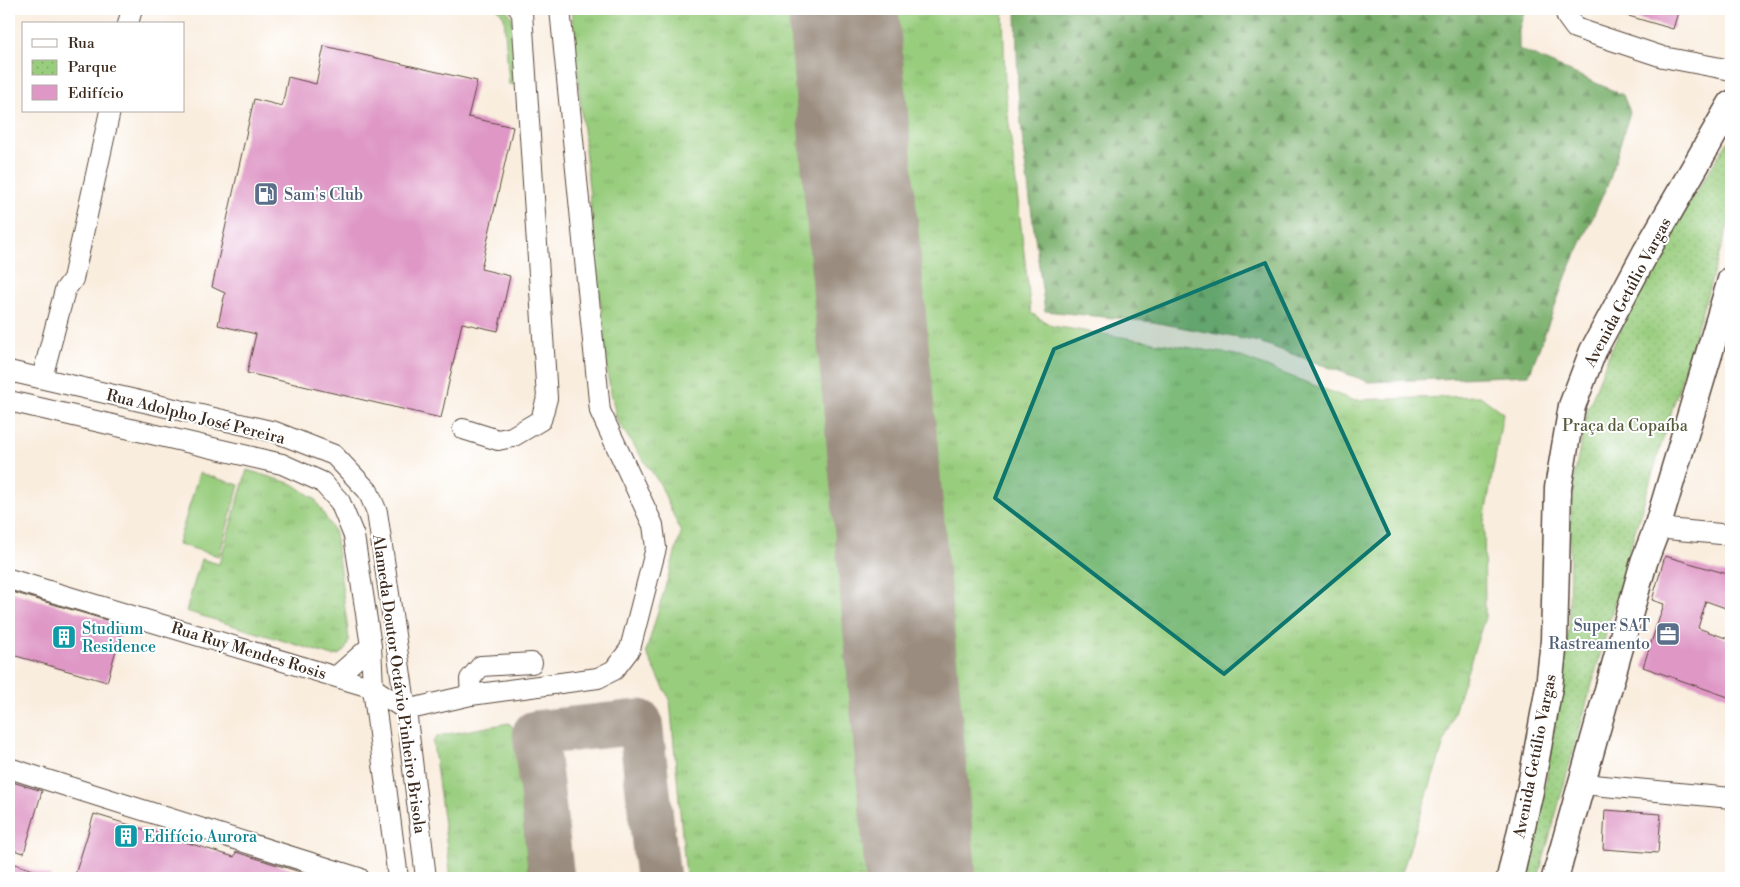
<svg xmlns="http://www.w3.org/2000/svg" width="1740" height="887" font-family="'Libre Bodoni',serif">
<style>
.grass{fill:url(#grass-tufts);stroke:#6a7c4e}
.forest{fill:url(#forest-firs);stroke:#5a6d46}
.park{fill:url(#park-dots);stroke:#6a7c4e}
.pitch{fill:#99cd7e;stroke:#6a7c4e}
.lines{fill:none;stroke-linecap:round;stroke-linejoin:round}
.taxiway{stroke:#9a8c7e;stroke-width:45}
.runway{stroke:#9a8c7e;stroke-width:111}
.building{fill:#df98c6}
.minor-casing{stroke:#58473b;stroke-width:22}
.major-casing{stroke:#58473b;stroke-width:29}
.minor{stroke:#fff;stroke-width:20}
.major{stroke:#fff;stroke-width:26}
.marked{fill:#0f766e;fill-opacity:0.2;stroke:#0f766e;stroke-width:4;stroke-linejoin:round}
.labels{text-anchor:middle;stroke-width:4;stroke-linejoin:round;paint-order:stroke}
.service-label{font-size:16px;fill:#4e5e75;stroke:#fff;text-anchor:start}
.street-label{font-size:16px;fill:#3b2a1e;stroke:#fff}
.park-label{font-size:16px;fill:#575b3b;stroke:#fff}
.culture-label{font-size:16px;fill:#0d838f;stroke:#fff;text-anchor:start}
</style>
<defs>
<pattern id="grass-tufts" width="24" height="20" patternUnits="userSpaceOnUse" patternTransform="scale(1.25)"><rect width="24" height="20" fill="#99cd7e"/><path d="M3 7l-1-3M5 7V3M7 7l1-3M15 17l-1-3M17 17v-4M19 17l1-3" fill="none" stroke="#85b06c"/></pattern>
<pattern id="forest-firs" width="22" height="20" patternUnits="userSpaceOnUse" patternTransform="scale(1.25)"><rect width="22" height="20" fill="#7ab06d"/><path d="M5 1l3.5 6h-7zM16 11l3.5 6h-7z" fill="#658f59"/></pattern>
<pattern id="park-dots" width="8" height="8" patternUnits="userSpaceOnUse" patternTransform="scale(1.25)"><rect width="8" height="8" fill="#99cd7e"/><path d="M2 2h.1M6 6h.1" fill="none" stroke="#85b06c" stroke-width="1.8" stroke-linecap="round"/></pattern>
</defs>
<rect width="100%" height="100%" fill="#fff"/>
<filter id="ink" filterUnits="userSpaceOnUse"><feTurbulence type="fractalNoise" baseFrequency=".02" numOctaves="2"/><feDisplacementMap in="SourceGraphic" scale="10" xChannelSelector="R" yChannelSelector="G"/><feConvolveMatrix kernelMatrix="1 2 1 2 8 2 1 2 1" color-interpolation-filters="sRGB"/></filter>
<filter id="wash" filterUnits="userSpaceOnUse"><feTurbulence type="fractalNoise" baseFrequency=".0096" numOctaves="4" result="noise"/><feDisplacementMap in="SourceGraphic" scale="20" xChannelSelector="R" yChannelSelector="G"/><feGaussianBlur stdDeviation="1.12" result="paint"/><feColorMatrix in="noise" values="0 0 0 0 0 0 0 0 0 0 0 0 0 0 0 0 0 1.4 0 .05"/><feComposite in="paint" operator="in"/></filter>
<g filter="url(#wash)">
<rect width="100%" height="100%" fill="#f9edde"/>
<!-- grass -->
<path class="grass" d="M498,9H506L512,17L516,85L509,84L504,17Z
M571,9H795L881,878H686L670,700L646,652L681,533L660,484L617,421L608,378Z
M892,9H1003L1005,89L1031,313L1052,326L1236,355L1352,400L1480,396L1503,413L1484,521L1485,617L1400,878H975Z
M247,470L293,484L315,499L335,533L349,639C347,649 344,654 333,656L186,611L201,559L219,564Z
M509,723L514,729L529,878H451L433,742L438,736Z"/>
<!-- forest -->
<path class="forest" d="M1016,9H1525L1519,29V49L1623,95L1630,112L1610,179L1567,274L1529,375L1369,382L1259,342L1153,322L1045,311L1024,155L1018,90Z"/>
<!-- park -->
<path class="park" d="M1731,136V216L1631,544L1538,878H1524L1542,808L1569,628L1570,524L1575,472L1587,412L1607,359L1653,261Z"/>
<!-- pitch -->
<path class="pitch" d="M199,473L239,485L219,556L178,544Z"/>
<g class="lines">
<!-- taxiway -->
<path class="taxiway" d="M552,878L535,733L640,722L658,878"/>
<!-- runway -->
<path class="runway" d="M843,9L921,878"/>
</g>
<g id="blocks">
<!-- building -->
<path class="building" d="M1615,9H1679L1673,29L1615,12Z
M324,46L477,81L468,117L513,127L481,269L510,276L498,331L462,323L441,418L247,373L256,334L218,325L225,293L212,287L254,99L282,106L288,77L316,84Z
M1665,556L1731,575V610L1706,601L1698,628L1731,640V698L1643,667L1664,604L1652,600Z
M9,591L123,625L107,682L9,654Z
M9,781L42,791L24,853L9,849Z
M1605,810L1661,814L1658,853L1603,849Z
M94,814L234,857L236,852L316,877V878H74Z
M12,863L51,876L50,878H9Z"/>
</g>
</g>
<g filter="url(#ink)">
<use href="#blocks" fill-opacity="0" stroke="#58473b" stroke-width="1"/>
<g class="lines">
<defs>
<path id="minor" d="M1565,9L1567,17L1575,28L1663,57L1731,70
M128,24L132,9
M9,371L275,432L334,455L368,491L377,512L406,710L426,878
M42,378L65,290L73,279L110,111
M9,401L282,464L322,482L340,502L354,536L371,646L373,688L398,878
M463,429L498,440L512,437L541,420L547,398L522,13L519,9
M1657,528L1731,535
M9,579L373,688L406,710L471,695L598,678L614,670L630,649L656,548L653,525L600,411L560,9
M337,676L371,646
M471,695L470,679L481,666L532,663
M9,768L359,878
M1583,784L1731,798"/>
<path id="major" d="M1510,878L1530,791L1549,687L1554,641L1558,488L1572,406L1593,351L1646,252L1731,104
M1555,878L1644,562L1657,528L1731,280"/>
</defs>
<!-- minor casing -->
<use href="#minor" class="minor-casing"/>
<!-- major casing -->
<use href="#major" class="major-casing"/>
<!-- minor -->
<use href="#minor" class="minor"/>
<!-- major -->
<use href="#major" class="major"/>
</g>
</g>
<!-- marked area -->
<path class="marked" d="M1265,263L1389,534L1224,674L995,498L1054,349Z"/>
<!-- icons -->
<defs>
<symbol id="fuel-square" viewBox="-11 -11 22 22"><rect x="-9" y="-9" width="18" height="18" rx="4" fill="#5c6f8a" stroke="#fff"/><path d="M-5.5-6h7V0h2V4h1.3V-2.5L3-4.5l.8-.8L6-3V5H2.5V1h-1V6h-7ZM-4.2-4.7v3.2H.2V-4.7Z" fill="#fff"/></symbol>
<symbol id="office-square" viewBox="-11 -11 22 22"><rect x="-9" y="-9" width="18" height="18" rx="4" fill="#5c6f8a" stroke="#fff"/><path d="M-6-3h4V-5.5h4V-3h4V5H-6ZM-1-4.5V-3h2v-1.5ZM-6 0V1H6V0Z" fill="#fff"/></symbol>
<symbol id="building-square" viewBox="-11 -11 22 22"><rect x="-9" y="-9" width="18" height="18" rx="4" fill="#0f9aa8" stroke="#fff"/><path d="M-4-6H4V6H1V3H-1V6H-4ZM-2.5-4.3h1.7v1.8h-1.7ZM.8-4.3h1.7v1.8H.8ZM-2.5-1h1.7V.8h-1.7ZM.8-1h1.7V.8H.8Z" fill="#fff"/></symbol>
</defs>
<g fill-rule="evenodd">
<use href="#fuel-square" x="252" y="180" width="28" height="28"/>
<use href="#office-square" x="1654" y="620" width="28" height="28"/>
<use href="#building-square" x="50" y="623" width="28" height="28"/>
<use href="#building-square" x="112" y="822" width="28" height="28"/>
</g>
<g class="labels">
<!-- service labels -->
<g class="service-label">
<text x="284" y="200">Sam's Club</text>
<text x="1650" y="631" text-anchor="end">Super SAT<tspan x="1650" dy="18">Rastreamento</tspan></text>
</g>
<!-- street labels -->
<g class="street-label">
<text transform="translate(1627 292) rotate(-62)" y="6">Avenida Getúlio Vargas</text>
<text transform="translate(196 416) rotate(14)" y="6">Rua Adolpho José Pereira</text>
<text transform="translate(249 650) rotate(17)" y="6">Rua Ruy Mendes Rosis</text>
<text transform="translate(400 684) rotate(82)" y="6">Alameda Doutor Octávio Pinheiro Brisola</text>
<text transform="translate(1534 756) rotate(-79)" y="6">Avenida Getúlio Vargas</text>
</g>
<!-- park labels -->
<g class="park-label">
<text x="1625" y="431">Praça da Copaíba</text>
</g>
<!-- culture labels -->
<g class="culture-label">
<text x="82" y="634">Studium<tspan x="82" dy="18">Residence</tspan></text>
<text x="144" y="842">Edifício Aurora</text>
</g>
</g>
<!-- margin -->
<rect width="1740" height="887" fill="none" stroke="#fff" stroke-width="30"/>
<!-- legend -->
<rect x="22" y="22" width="162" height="90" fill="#ffffff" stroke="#b1aaa5"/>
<rect x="32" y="39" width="25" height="8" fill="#ffffff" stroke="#b1aaa5"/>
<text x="68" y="48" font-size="15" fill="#3b2a1e">Rua</text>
<rect x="32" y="60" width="25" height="15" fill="url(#park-dots)" stroke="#b1aaa5"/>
<text x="68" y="72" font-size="15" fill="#3b2a1e">Parque</text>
<rect x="32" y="85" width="25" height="15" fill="#df98c6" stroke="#b1aaa5"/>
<text x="68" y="98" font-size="15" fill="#3b2a1e">Edifício</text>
</svg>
